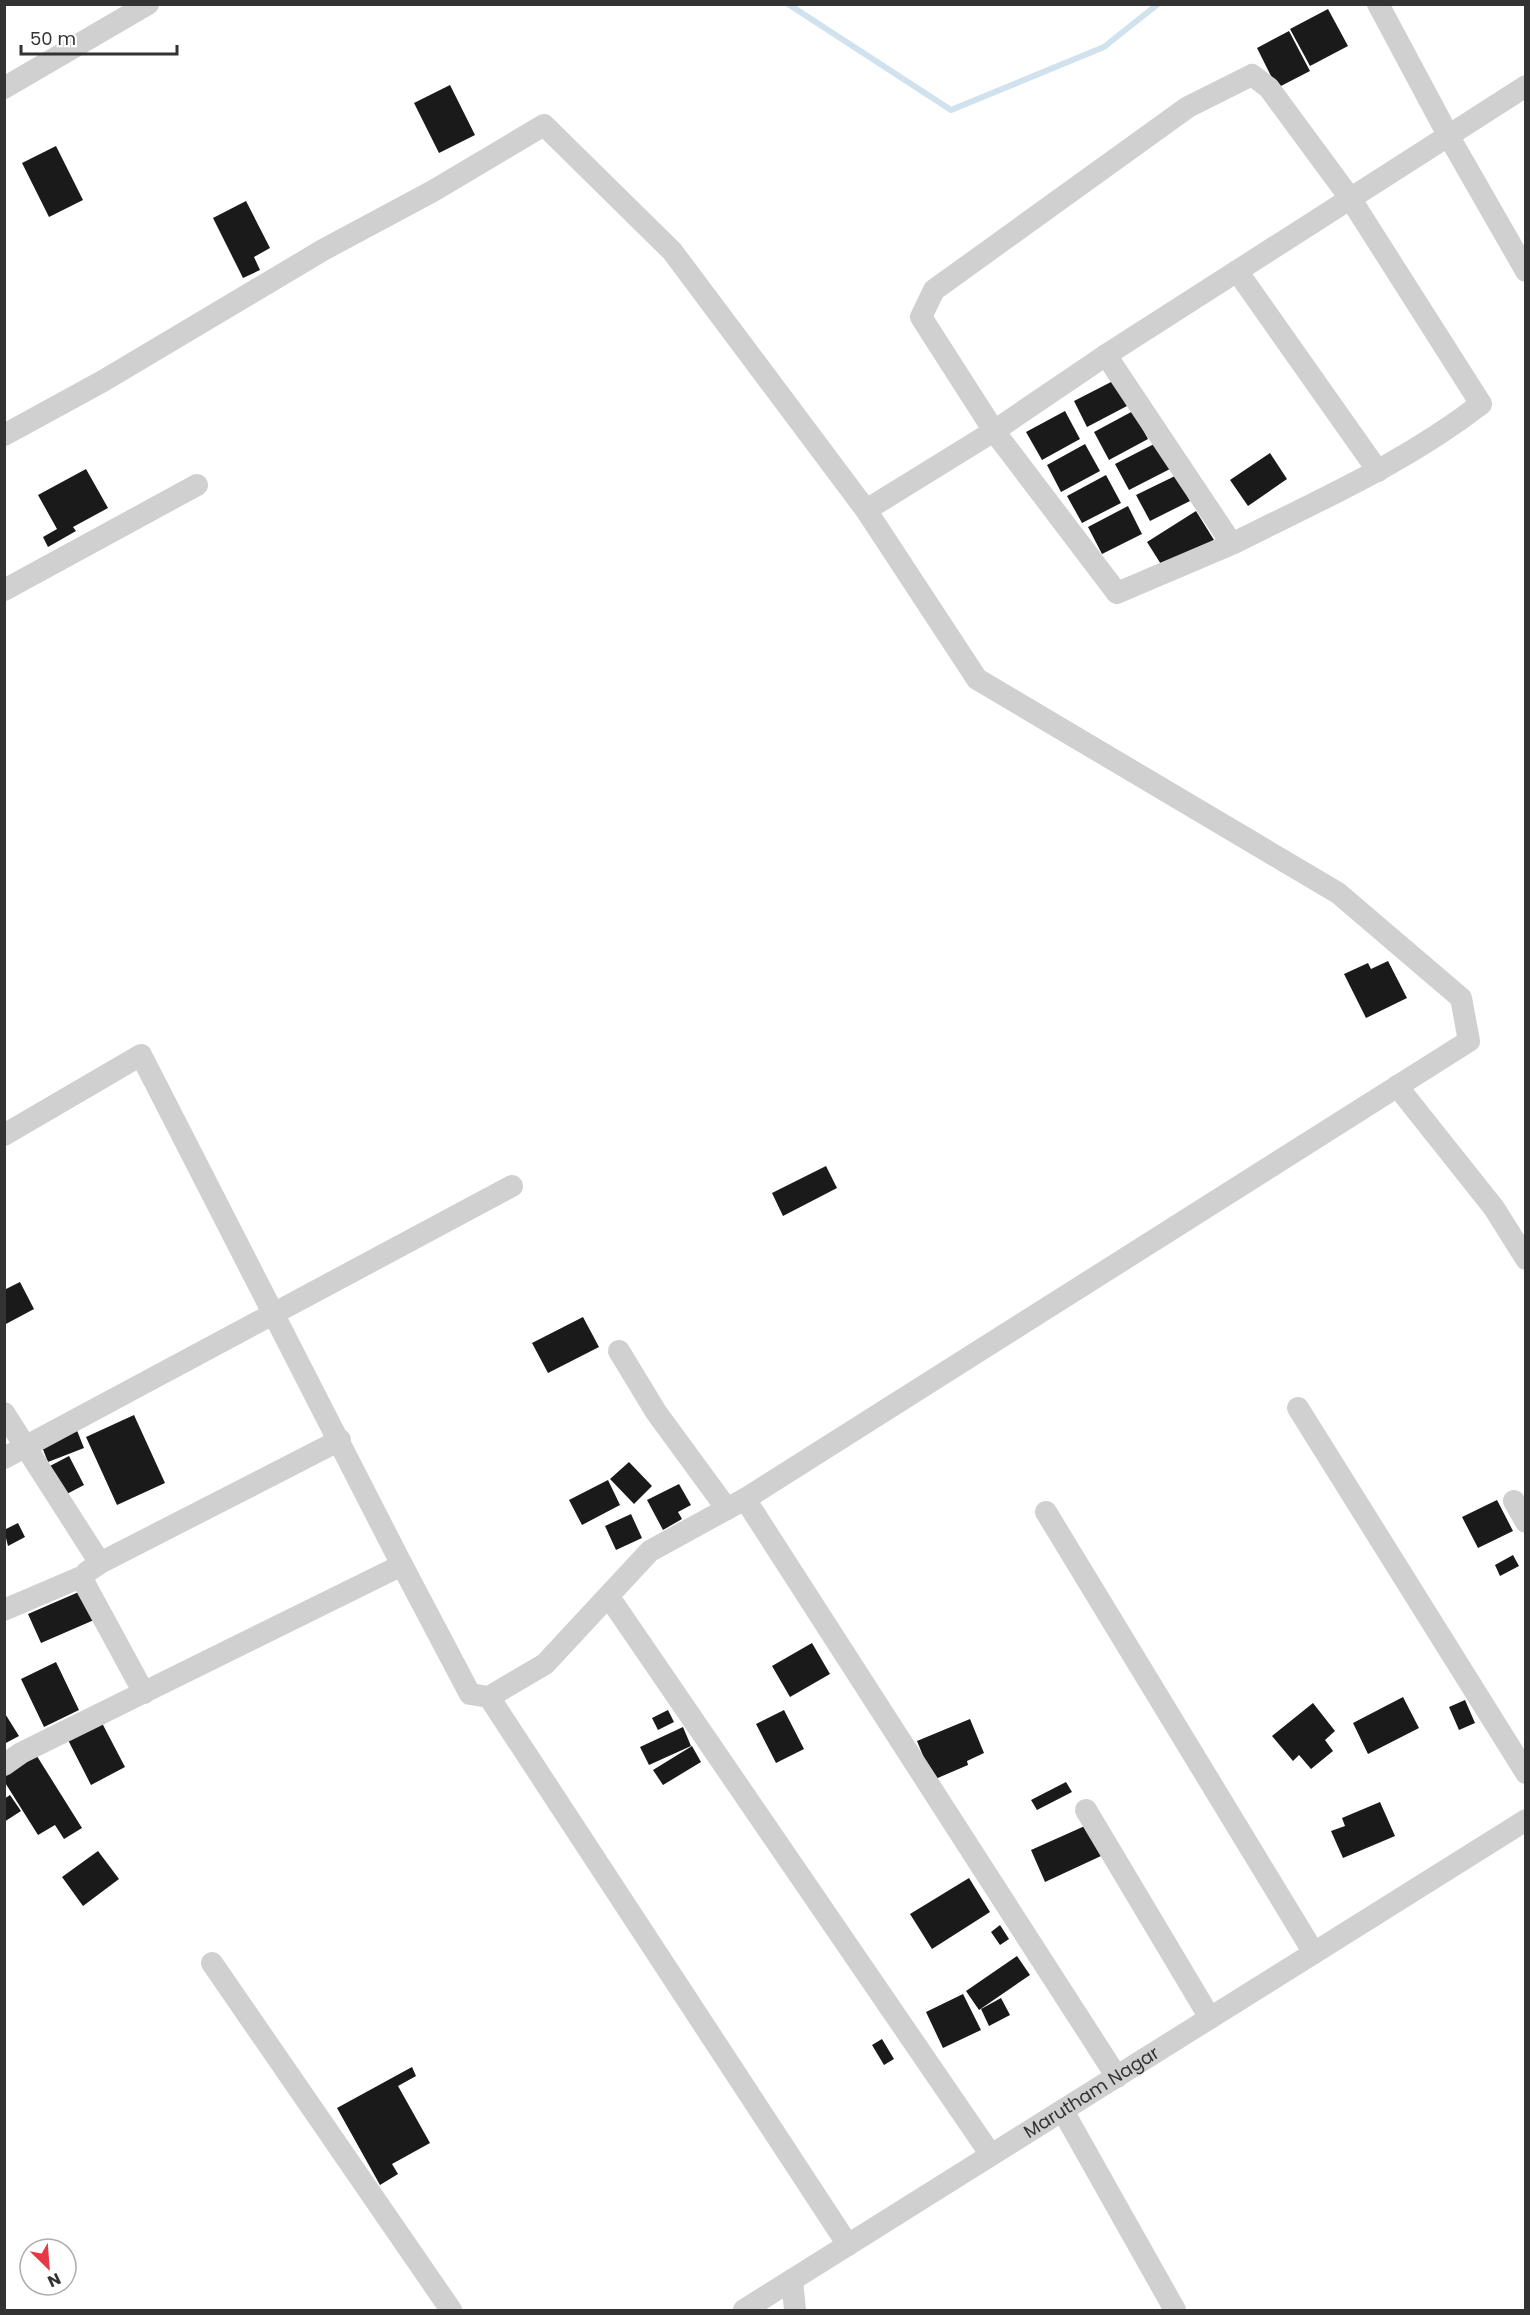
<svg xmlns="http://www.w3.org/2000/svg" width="1530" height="2315" font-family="Poppins,sans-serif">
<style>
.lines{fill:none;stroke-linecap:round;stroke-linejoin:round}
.stream{stroke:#cfe2ee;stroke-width:6}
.building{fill:#1a1a1a}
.street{stroke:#d0d0d0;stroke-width:22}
.labels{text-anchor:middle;stroke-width:6;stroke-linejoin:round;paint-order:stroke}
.street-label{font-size:18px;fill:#333;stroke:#fff}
</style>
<rect width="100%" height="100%" fill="#fff"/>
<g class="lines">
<!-- stream -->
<path class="stream" d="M788,4L951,110L1104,47L1158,4"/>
</g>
<!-- building -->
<path class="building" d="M1328,9L1348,46L1310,66L1290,29Z
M1289,31L1310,71L1277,88L1257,48Z
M450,85L475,135L439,153L414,103Z
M56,146L83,200L49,217L22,163Z
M246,201L270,248L254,257L260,270L243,278L213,218Z
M1113,381L1127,406L1087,427L1074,401Z
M1065,411L1080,439L1042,460L1026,432Z
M1133,411L1148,439L1109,460L1094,432Z
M1156,443L1170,469L1129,490L1115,464Z
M1085,444L1100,471L1061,492L1047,465Z
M1270,453L1287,479L1248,506L1230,480Z
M86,469L108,508L73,527L76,531L48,547L43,537L57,529L38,495Z
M1106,475L1121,503L1082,523L1067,496Z
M1177,475L1190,501L1150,521L1136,495Z
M1128,506L1142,534L1102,554L1088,527Z
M1196,511L1214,540L1164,569L1147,542Z
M1388,961L1407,998L1366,1018L1344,974L1368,963L1371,969Z
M826,1166L837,1188L783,1216L772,1193Z
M20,1282L34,1309L4,1325V1290Z
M583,1317L599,1347L548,1373L532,1343Z
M134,1415L165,1483L117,1505L86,1437Z
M76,1428L84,1448L48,1462L40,1442Z
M69,1456L84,1485L63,1496L48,1467Z
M629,1462L652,1486L634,1504L610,1479Z
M608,1480L620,1505L582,1525L569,1500Z
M679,1484L691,1505L678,1512L682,1519L663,1530L647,1500Z
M1497,1500L1513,1531L1478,1548L1462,1517Z
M631,1514L642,1538L616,1550L605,1526Z
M18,1523L25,1537L8,1546L4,1530Z
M1513,1555L1519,1566L1500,1576L1495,1565Z
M81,1591L94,1620L41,1643L28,1614Z
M812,1643L830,1674L790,1697L772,1666Z
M56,1662L79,1710L44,1727L21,1679Z
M1403,1697L1419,1728L1368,1754L1353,1723Z
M1465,1700L1475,1723L1459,1730L1449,1707Z
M1313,1703L1335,1731L1325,1740L1333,1751L1311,1769L1299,1755L1293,1761L1272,1736Z
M668,1710L674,1722L658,1730L652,1718Z
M784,1710L804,1749L776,1763L756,1724Z
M4,1712L19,1736L4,1744Z
M970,1719L984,1753L967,1761L968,1765L933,1780L917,1741Z
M102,1723L125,1767L91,1785L68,1740Z
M683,1727L691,1746L649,1765L640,1747Z
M692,1746L701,1762L663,1785L653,1770Z
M35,1753L82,1828L64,1839L55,1825L38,1835L4,1781V1772Z
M1066,1782L1072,1792L1037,1810L1031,1800Z
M10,1795L21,1811L4,1822V1799Z
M1380,1802L1395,1836L1343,1858L1331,1831L1345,1826L1342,1818Z
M1087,1825L1101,1856L1045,1882L1031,1850Z
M98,1851L119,1879L83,1906L62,1877Z
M969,1878L990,1912L932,1949L910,1914Z
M1000,1925L1009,1939L1000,1945L991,1932Z
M1017,1956L1030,1975L979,2010L966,1991Z
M963,1994L981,2030L943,2048L926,2012Z
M1001,1998L1010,2015L989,2026L981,2009Z
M882,2039L894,2059L884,2065L872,2045Z
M412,2067L416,2076L398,2086L430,2143L392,2164L398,2174L380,2185L337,2108Z"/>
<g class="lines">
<!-- street -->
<g class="street">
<path d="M1378,4L1448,135L1526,271"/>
<path d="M4,88L148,4"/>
<path d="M1237,271L1378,471"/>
<path d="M1106,355L1232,544L1117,593L994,431L921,317L934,290L1188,107L1252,75L1269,88L1350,198L1481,404C1405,463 1317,501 1232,544"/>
<path d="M4,435L103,381L323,250L433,191L544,125L672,251L866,510L977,679L1338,893L1461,998L1469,1041L745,1499"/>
<path d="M866,510L994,431L1106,355L1526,86"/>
<path d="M4,590L197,485"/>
<path d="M1397,1086L1494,1208L1526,1259"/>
<path d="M4,1135L141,1055L402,1565"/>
<path d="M619,1351L656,1412L727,1509"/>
<path d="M1298,1408L1526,1773"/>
<path d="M4,1413L100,1563L87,1572"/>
<path d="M4,1458L512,1186"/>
<path d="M1514,1501L1526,1522"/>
<path d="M1046,1512L1314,1953"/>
<path d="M100,1563L340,1440"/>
<path d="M609,1597L991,2155"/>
<path d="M4,1610L81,1577L144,1693"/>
<path d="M489,1697L848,2245"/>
<path d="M4,1765L21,1753L402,1565L470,1694L489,1697L545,1664L650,1551L745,1499L1117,2077"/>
<path d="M1086,1810L1210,2018"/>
<path d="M212,1963L451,2310"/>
<path d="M1063,2111L1175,2310"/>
<path d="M792,2280L795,2310"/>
<path id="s1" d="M744,2310L1526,1820"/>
</g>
</g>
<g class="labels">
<!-- street labels -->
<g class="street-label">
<text dy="6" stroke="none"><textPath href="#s1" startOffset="410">Marutham Nagar</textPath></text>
</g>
</g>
<!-- border -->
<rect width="1530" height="2315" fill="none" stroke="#333333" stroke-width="12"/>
<!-- north arrow -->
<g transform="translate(48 2267) rotate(155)"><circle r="28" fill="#ffffff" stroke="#adadad" stroke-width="1.5"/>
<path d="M0-4.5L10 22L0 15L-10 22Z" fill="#e63946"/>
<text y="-9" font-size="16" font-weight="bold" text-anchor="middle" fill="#333333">N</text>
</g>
<!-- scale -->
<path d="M21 45v9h156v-9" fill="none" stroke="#333333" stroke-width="3"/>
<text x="30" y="45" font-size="18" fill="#333333" stroke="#ffffff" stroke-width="4.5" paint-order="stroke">50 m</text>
</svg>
